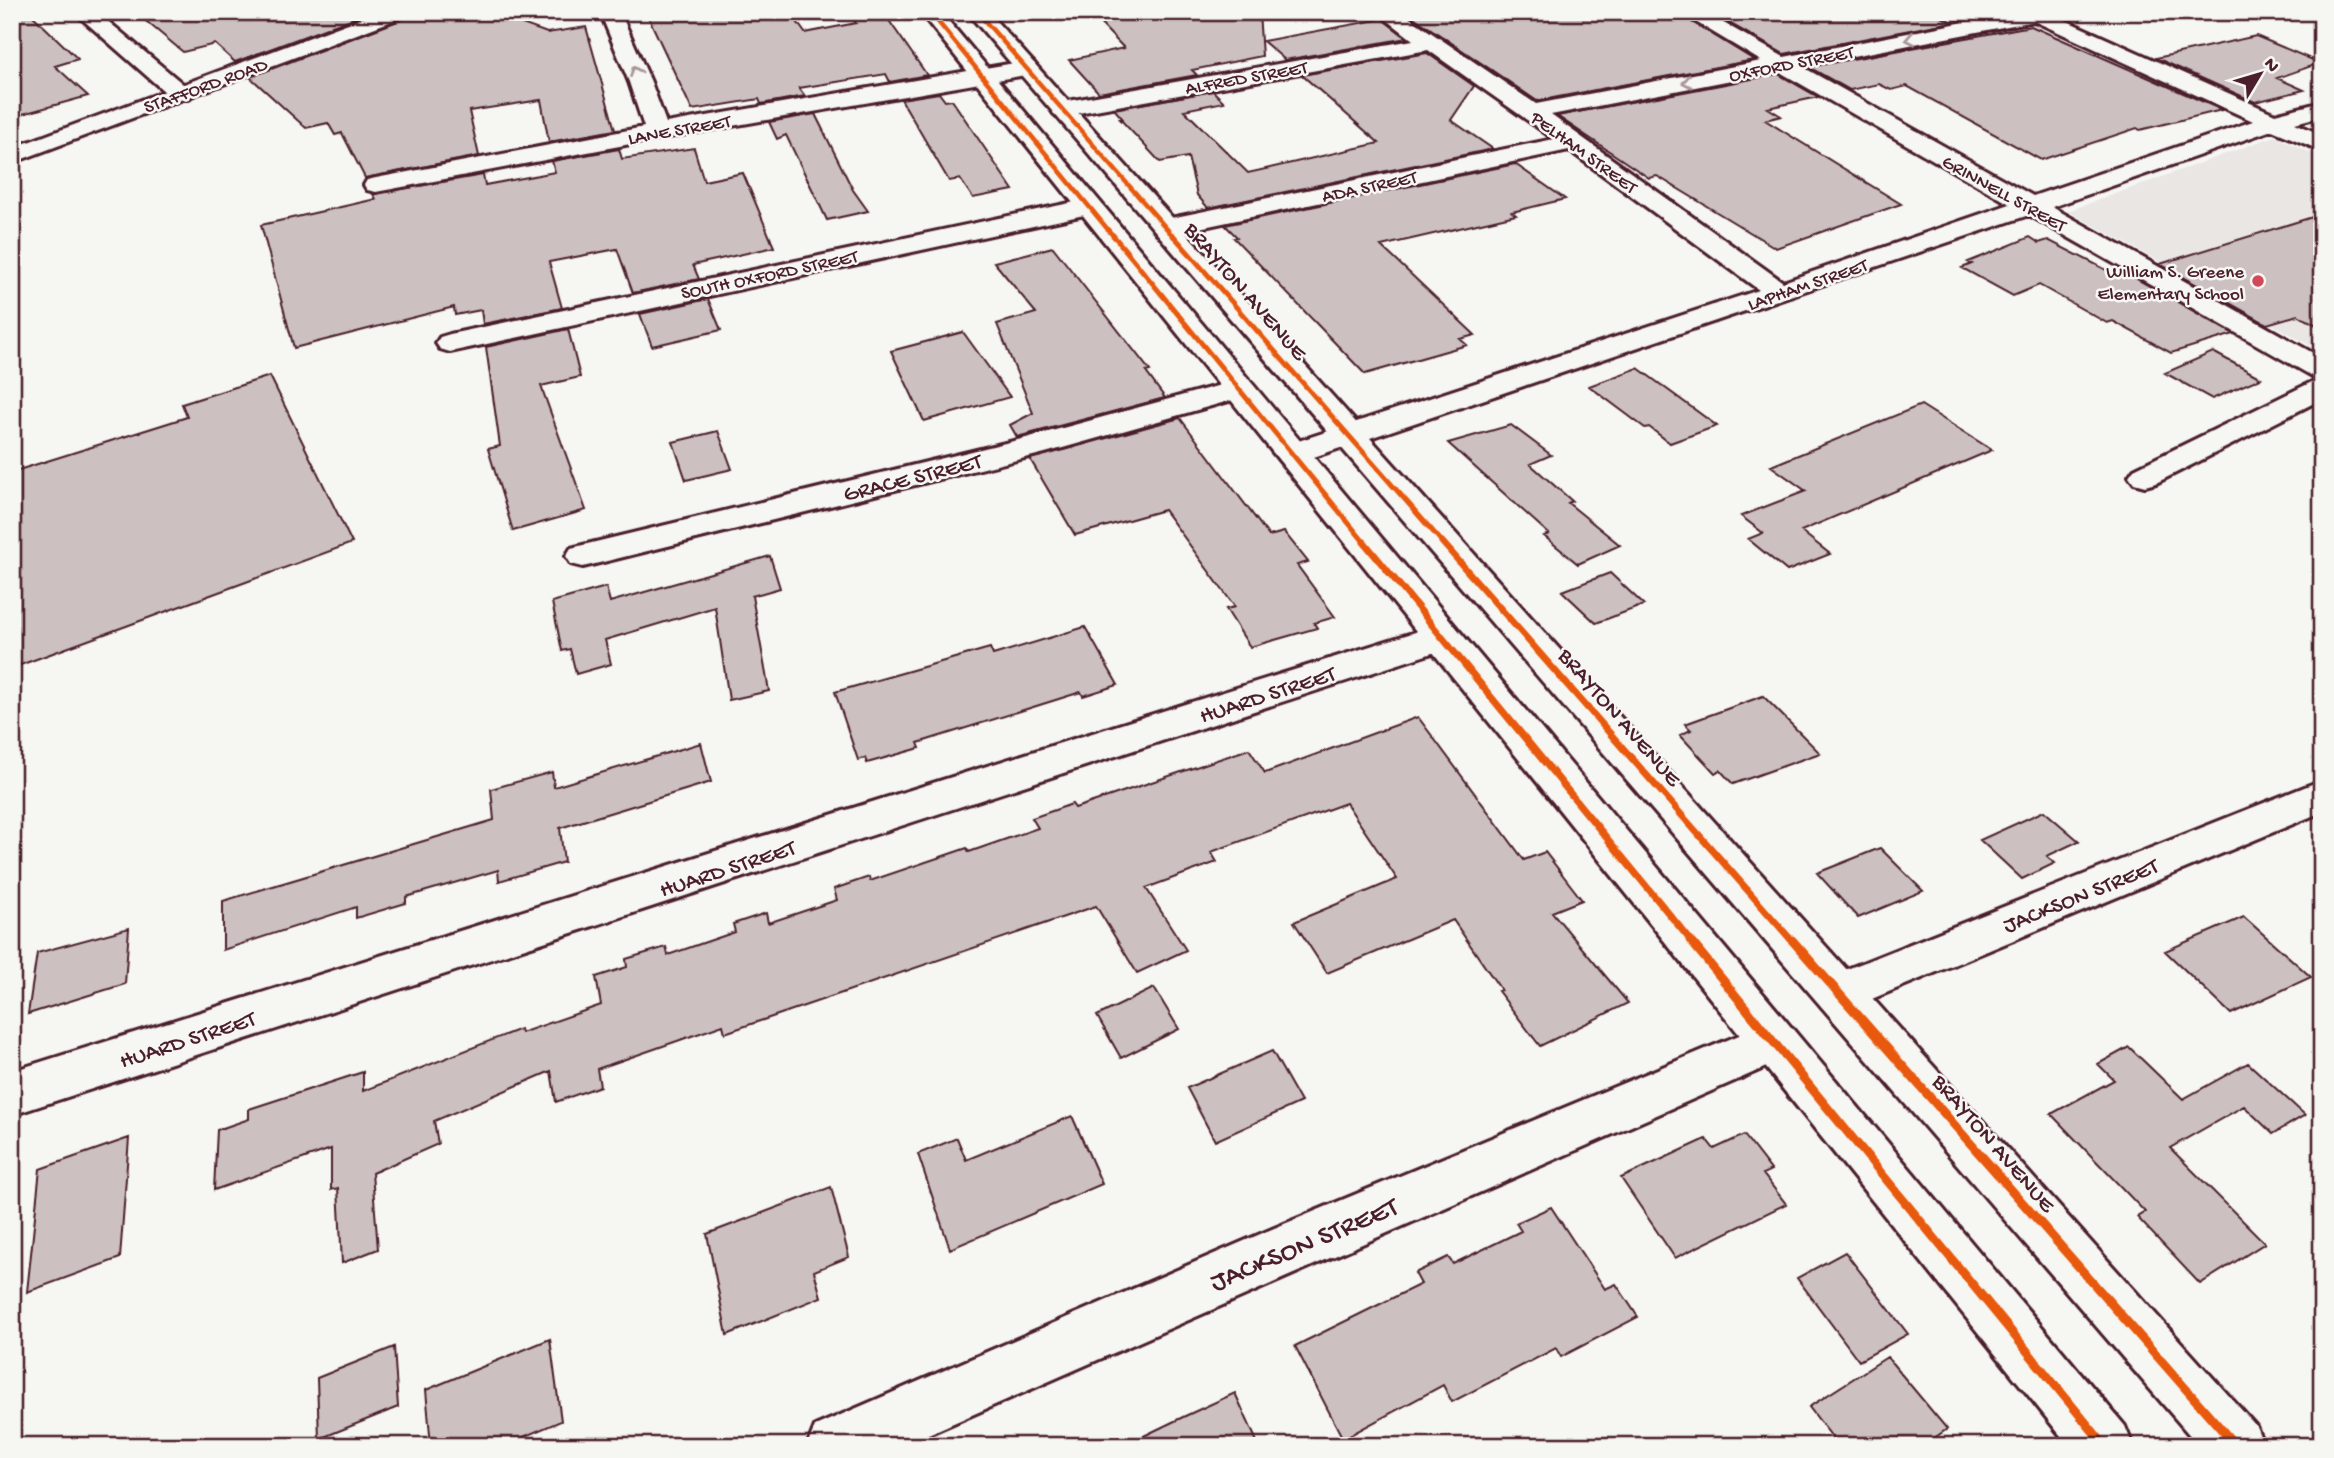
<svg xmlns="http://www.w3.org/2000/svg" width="2334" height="1458" font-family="'Gochi Hand',sans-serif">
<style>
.built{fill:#e9e6e3}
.building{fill:#ccc1c0;stroke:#4a1f2b;stroke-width:2}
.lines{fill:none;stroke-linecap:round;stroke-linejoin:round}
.minor-casing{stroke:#4a1f2b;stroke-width:6}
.tertiary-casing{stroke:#4a1f2b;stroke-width:6}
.secondary-casing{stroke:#4a1f2b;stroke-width:6}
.minor{fill:#f6f6f2;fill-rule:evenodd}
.tertiary{fill:#f6f6f2;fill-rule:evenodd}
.secondary{fill:#f6f6f2;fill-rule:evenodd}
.cycleway-far3-casing{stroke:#f6f6f2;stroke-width:7}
.cycleway-far2-casing{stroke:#f6f6f2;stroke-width:9}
.cycleway-far1-casing{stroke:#f6f6f2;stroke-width:11}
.cycleway-casing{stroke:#f6f6f2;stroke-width:13}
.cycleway-far3{stroke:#e8590c;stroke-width:4.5}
.cycleway-far2{stroke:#e8590c;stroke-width:5}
.cycleway-far1{stroke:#e8590c;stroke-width:7}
.cycleway{stroke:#e8590c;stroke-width:9}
.oneway{stroke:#a99598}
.poi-dot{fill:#d1495b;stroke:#f6f6f2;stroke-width:2.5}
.labels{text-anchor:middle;stroke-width:5;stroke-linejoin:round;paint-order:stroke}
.far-street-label{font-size:19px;fill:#4a1f2b;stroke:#f6f6f2}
.far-poi-label{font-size:19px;fill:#4a1f2b;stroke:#f6f6f2;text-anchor:end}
.street-label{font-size:23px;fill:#4a1f2b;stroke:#f6f6f2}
.near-street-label{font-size:28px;fill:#4a1f2b;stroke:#f6f6f2}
</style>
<rect width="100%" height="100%" fill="#f6f6f2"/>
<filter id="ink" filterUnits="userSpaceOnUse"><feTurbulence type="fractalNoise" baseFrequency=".0143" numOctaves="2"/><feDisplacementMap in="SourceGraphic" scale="14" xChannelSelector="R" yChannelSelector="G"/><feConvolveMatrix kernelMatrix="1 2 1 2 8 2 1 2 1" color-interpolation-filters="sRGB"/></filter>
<g filter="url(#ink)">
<!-- built -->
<path class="built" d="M2275,136L2322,158V352L2068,211Z"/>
<!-- building -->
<path class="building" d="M12,12H29L78,59L55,66L88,96L12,117Z
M135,12H370L235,62L215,44L183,52Z
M410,12H489L547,33L586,27L615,130L549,142L541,100L469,111L479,156L365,178L342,133L335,135L328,123L306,128L250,77L406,18Z
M646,12H790L805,33L856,23L849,12H883L927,75L890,82L886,74L799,88L805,96L761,104L759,99L692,110Z
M1089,12H1259L1262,56L1192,70L1197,75L1099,93L1069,60L1124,48Z
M1418,12H1676L1754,60L1537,101L1409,14Z
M1710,12H1932L1952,22L1784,54Z
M1382,19L1407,38L1285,60L1263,41Z
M2031,26L2222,110L2140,130L2137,128L2041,160L1907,86L1891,90L1879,84L1850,90L1809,67Z
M2256,36L2320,63L2277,78L2304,90L2255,102L2156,58Z
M1427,53L1474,86L1451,120L1493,149L1208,208L1197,195L1188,157L1160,162L1120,119H1123L1114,109L1213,91L1224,102L1184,110L1248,173L1379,143L1302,75Z
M1778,74L1818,97L1768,108L1781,116L1765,120L1901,204L1776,248L1657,176L1649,178L1557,116Z
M939,93L945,101L952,100L1013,190L973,198L960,179L949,181L901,99Z
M815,114L853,190L868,211L827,220L786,135L777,139L769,122Z
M694,148L704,181L743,173L774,247L693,265L699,279L633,293L617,249L549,262L562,308L483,324L481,310L455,315L454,307L294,348L261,225L376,199L373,194L483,175L485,185L555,172L552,161L619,149L622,159Z
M1515,164L1565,199L1512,212L1516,215L1381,246L1475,335L1460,339L1467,345L1365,374L1234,238L1237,237L1225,225Z
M2322,214V328L2298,315L2267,324L2160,264Z
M2030,237L2039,243L2048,240L2120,277L2128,274L2234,334L2171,353L2113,321L2107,323L2039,285L2013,296L1962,268L1972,264L1968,262Z
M1053,247L1150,371L1146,372L1165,398L1017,437L1010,425L1033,413L997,324L1036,313L994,262Z
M708,299L721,330L652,346L640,314Z
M568,329L580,377L541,386L586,510L513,531L488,449L500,446L486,347Z
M963,332L1010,397L924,421L891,351Z
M2213,352L2261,378L2212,399L2165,373Z
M1638,368L1717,426L1670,443L1649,427L1645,428L1589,386Z
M270,376L352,543L12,668V472L187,417L182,404Z
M1921,405L1992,450L1801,531L1830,554L1787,571L1748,539L1763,533L1741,516L1806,491L1771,466Z
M1180,418L1269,536L1284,532L1308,562L1297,565L1335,617L1314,623L1317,628L1250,647L1226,609L1235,607L1164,510L1075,535L1030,459Z
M1511,425L1551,455L1530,464L1572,501L1568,503L1620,545L1578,564L1544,536L1549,534L1448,443Z
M718,431L732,469L686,480L673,442Z
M770,556L780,588L752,596L769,691L729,700L715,607L605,640L611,664L576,674L570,649L562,651L552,602L606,587L610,602Z
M1610,573L1644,605L1596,623L1562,591Z
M1085,627L1118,685L1083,696L1081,692L918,743L920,748L867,763L865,758L858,760L835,692L990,648L993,655Z
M1763,696L1820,753L1733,784L1720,770L1715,773L1680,735L1691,730L1685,724Z
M1418,717L1524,860L1545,852L1582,900L1552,912L1628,1003L1540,1046L1498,991L1501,990L1453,920L1327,973L1294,922L1397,879L1346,803L1211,852L1217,862L1146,888L1186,950L1137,973L1096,906L725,1033L723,1025L597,1069L600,1086L556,1102L551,1071L434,1121L438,1144L372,1173L378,1249L342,1263L338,1188L331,1190V1149L214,1190L217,1130L249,1119V1109L363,1072V1091L520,1029L521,1033L601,1005L596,977L627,967L626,959L666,947L668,955L735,932L733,924L766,913L768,923L837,900L834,889L869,877L870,881L967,848L969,852L1038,828L1032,818L1072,804L1075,808L1249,749L1265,773Z
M701,743L711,782L560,828L564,862L499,881L498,870L406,897V903L356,918V907L223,950V901L494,820L491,789L552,772L554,787Z
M2044,811L2079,841L2047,856L2055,863L2022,879L1980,840Z
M1880,848L1923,891L1858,918L1817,873Z
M2244,917L2311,977L2231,1014L2165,951Z
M129,928L125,984L28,1014L37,953Z
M1154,988L1179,1029L1121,1058L1097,1016Z
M2129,1047L2183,1099L2248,1063L2305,1115L2273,1134L2244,1106L2170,1148L2265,1243L2200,1284L2137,1217L2145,1212L2051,1114L2114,1080L2098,1064Z
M1272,1051L1301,1102L1215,1141L1187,1088Z
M1072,1116L1102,1184L950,1249L918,1154L957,1138L966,1160Z
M1744,1135L1771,1170L1763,1174L1786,1204L1675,1258L1621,1178L1706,1139L1714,1149Z
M129,1138L120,1258L27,1292L40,1169Z
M831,1187L849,1257L814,1271L821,1297L727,1335L707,1234Z
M1551,1207L1605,1289L1616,1284L1638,1317L1561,1357L1556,1348L1452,1402L1443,1385L1343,1439L1295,1346L1421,1284L1415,1273L1448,1257L1453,1264L1521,1231L1516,1223Z
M1845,1252L1908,1334L1859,1361L1797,1278Z
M550,1339L561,1421L502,1446H431L426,1390Z
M394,1347L398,1407L319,1439L317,1378Z
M1887,1357L1947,1429L1923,1446H1839L1809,1407Z
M1235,1393L1259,1446H1123L1183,1417Z"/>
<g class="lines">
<defs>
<path id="minor" d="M74,12H97L189,89L192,94L189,99H173Z
M600,12H620L651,82L666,123L1026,61L1034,63L1037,68L1034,73L1026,75L657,139L376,192L367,190L364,185L367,180L376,178L644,127L629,82Z
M1377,12H1401L1536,104L1761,61L1679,12H1704L1784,57L2016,12H2059L2056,16L2275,114L2322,102V116L2295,123L2322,135V151L2272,130L2052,207L2322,358V399L2156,483L2145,486L2134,483L2129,476L2134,469L2320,378L2312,376L2029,215L1302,461L1291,464L1280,461L1275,454L1280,447L1759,290L1569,150L1166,235L1157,232L1153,227L1157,222L1166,219L1554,139L1428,50L1062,116L1054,114L1051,109L1054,104L1062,102L1413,40ZM2034,21L2253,121L2033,196L1801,66ZM1778,71L2010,204L1783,282L1551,115Z
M1089,199L1098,202L1102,207L1098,212L450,352L440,349L436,343L440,337L450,334Z
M1239,380L1250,383L1254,389L1250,395L1045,453L583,567L571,564L566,556L571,548L583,545L1026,438Z
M1441,624L1454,628L1459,637L1454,646L12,1115V1071Z
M2322,780V812L1838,1013L1822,1007L1815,993L1822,979Z
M1773,1021L1789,1027L1796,1042L1789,1057L901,1446H807L815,1426L1272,1229Z"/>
<path id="tertiary" d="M378,12H408L405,16L12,163V148Z"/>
<path id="secondary" d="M920,12H941L2125,1426L2133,1446H2069Z
M967,12H988L2256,1426L2264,1446H2199Z"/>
</defs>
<!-- minor casing -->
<use href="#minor" class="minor-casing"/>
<!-- tertiary casing -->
<use href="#tertiary" class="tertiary-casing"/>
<!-- secondary casing -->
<use href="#secondary" class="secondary-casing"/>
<!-- minor -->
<use href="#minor" class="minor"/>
<!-- tertiary -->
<use href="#tertiary" class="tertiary"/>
<!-- secondary -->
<use href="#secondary" class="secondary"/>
<defs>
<path id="cycleway-far3" d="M930,12L1114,237
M977,12L1174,237"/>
<path id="cycleway-far2" d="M1113,235L1365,543
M1173,235L1443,543"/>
<path id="cycleway-far1" d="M1364,542L1692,942
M1442,542L1793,942"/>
<path id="cycleway" d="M1690,940L2105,1446
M1792,940L2236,1446"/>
</defs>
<!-- cycleway-far3 casing -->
<use href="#cycleway-far3" class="cycleway-far3-casing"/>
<!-- cycleway-far2 casing -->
<use href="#cycleway-far2" class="cycleway-far2-casing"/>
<!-- cycleway-far1 casing -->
<use href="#cycleway-far1" class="cycleway-far1-casing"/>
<!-- cycleway casing -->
<use href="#cycleway" class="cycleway-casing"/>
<!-- cycleway-far3 -->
<use href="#cycleway-far3" class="cycleway-far3"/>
<!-- cycleway-far2 -->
<use href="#cycleway-far2" class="cycleway-far2"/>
<!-- cycleway-far1 -->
<use href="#cycleway-far1" class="cycleway-far1"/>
<!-- cycleway -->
<use href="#cycleway" class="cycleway"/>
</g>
<!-- one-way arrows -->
<defs><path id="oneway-chevron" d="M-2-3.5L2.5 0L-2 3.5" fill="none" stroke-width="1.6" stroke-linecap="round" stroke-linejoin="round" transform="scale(1.75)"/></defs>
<g class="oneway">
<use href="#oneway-chevron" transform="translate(1910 39) rotate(169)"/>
<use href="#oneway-chevron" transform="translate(635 71) rotate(-112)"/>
<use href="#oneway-chevron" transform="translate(1687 82) rotate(169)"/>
</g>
</g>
<!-- markers -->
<circle class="poi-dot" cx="2258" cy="281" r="7"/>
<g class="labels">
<!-- far-street labels -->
<g class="far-street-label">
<text transform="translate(1791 62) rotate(-11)" y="7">OXFORD STREET</text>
<text transform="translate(1246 76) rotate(-10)" y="7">ALFRED STREET</text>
<text transform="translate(205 84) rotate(-20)" y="7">STAFFORD ROAD</text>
<text transform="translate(679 128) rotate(-10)" y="7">LANE STREET</text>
<text transform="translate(1585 151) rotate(36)" y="7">PELHAM STREET</text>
<text transform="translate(1369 185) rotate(-12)" y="7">ADA STREET</text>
<text transform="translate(2005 192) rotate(29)" y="7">GRINNELL STREET</text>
<text transform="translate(769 273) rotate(-12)" y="7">SOUTH OXFORD STREET</text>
<text transform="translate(1807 283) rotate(-19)" y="7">LAPHAM STREET</text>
</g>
<!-- far-poi labels -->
<g class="far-poi-label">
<text x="2244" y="277">William S. Greene<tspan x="2244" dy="22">Elementary School</tspan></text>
</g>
<!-- street labels -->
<g class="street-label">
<text transform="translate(1247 290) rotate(49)" y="8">BRAYTON AVENUE</text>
<text transform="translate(912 476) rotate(-14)" y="8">GRACE STREET</text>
<text transform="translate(1267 693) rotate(-18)" y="8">HUARD STREET</text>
<text transform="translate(1621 716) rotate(49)" y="8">BRAYTON AVENUE</text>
<text transform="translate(727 867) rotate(-18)" y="8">HUARD STREET</text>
<text transform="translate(2080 894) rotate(-22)" y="8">JACKSON STREET</text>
<text transform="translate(187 1038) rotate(-18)" y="8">HUARD STREET</text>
<text transform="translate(1995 1142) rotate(49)" y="8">BRAYTON AVENUE</text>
</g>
<!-- near-street labels -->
<g class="near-street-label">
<text transform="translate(1303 1242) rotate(-23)" y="10">JACKSON STREET</text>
</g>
</g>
<!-- margin -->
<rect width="2334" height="1458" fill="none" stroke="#f6f6f2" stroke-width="42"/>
<rect x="21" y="21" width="2292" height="1416" fill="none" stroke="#4a1f2b" stroke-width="2.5" filter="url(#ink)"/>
<!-- north arrow -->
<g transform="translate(2260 74) rotate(52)" stroke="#f6f6f2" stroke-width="5" paint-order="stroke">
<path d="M0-5L12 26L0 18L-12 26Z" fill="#4a1f2b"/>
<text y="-10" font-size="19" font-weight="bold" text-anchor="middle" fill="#4a1f2b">N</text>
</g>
</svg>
